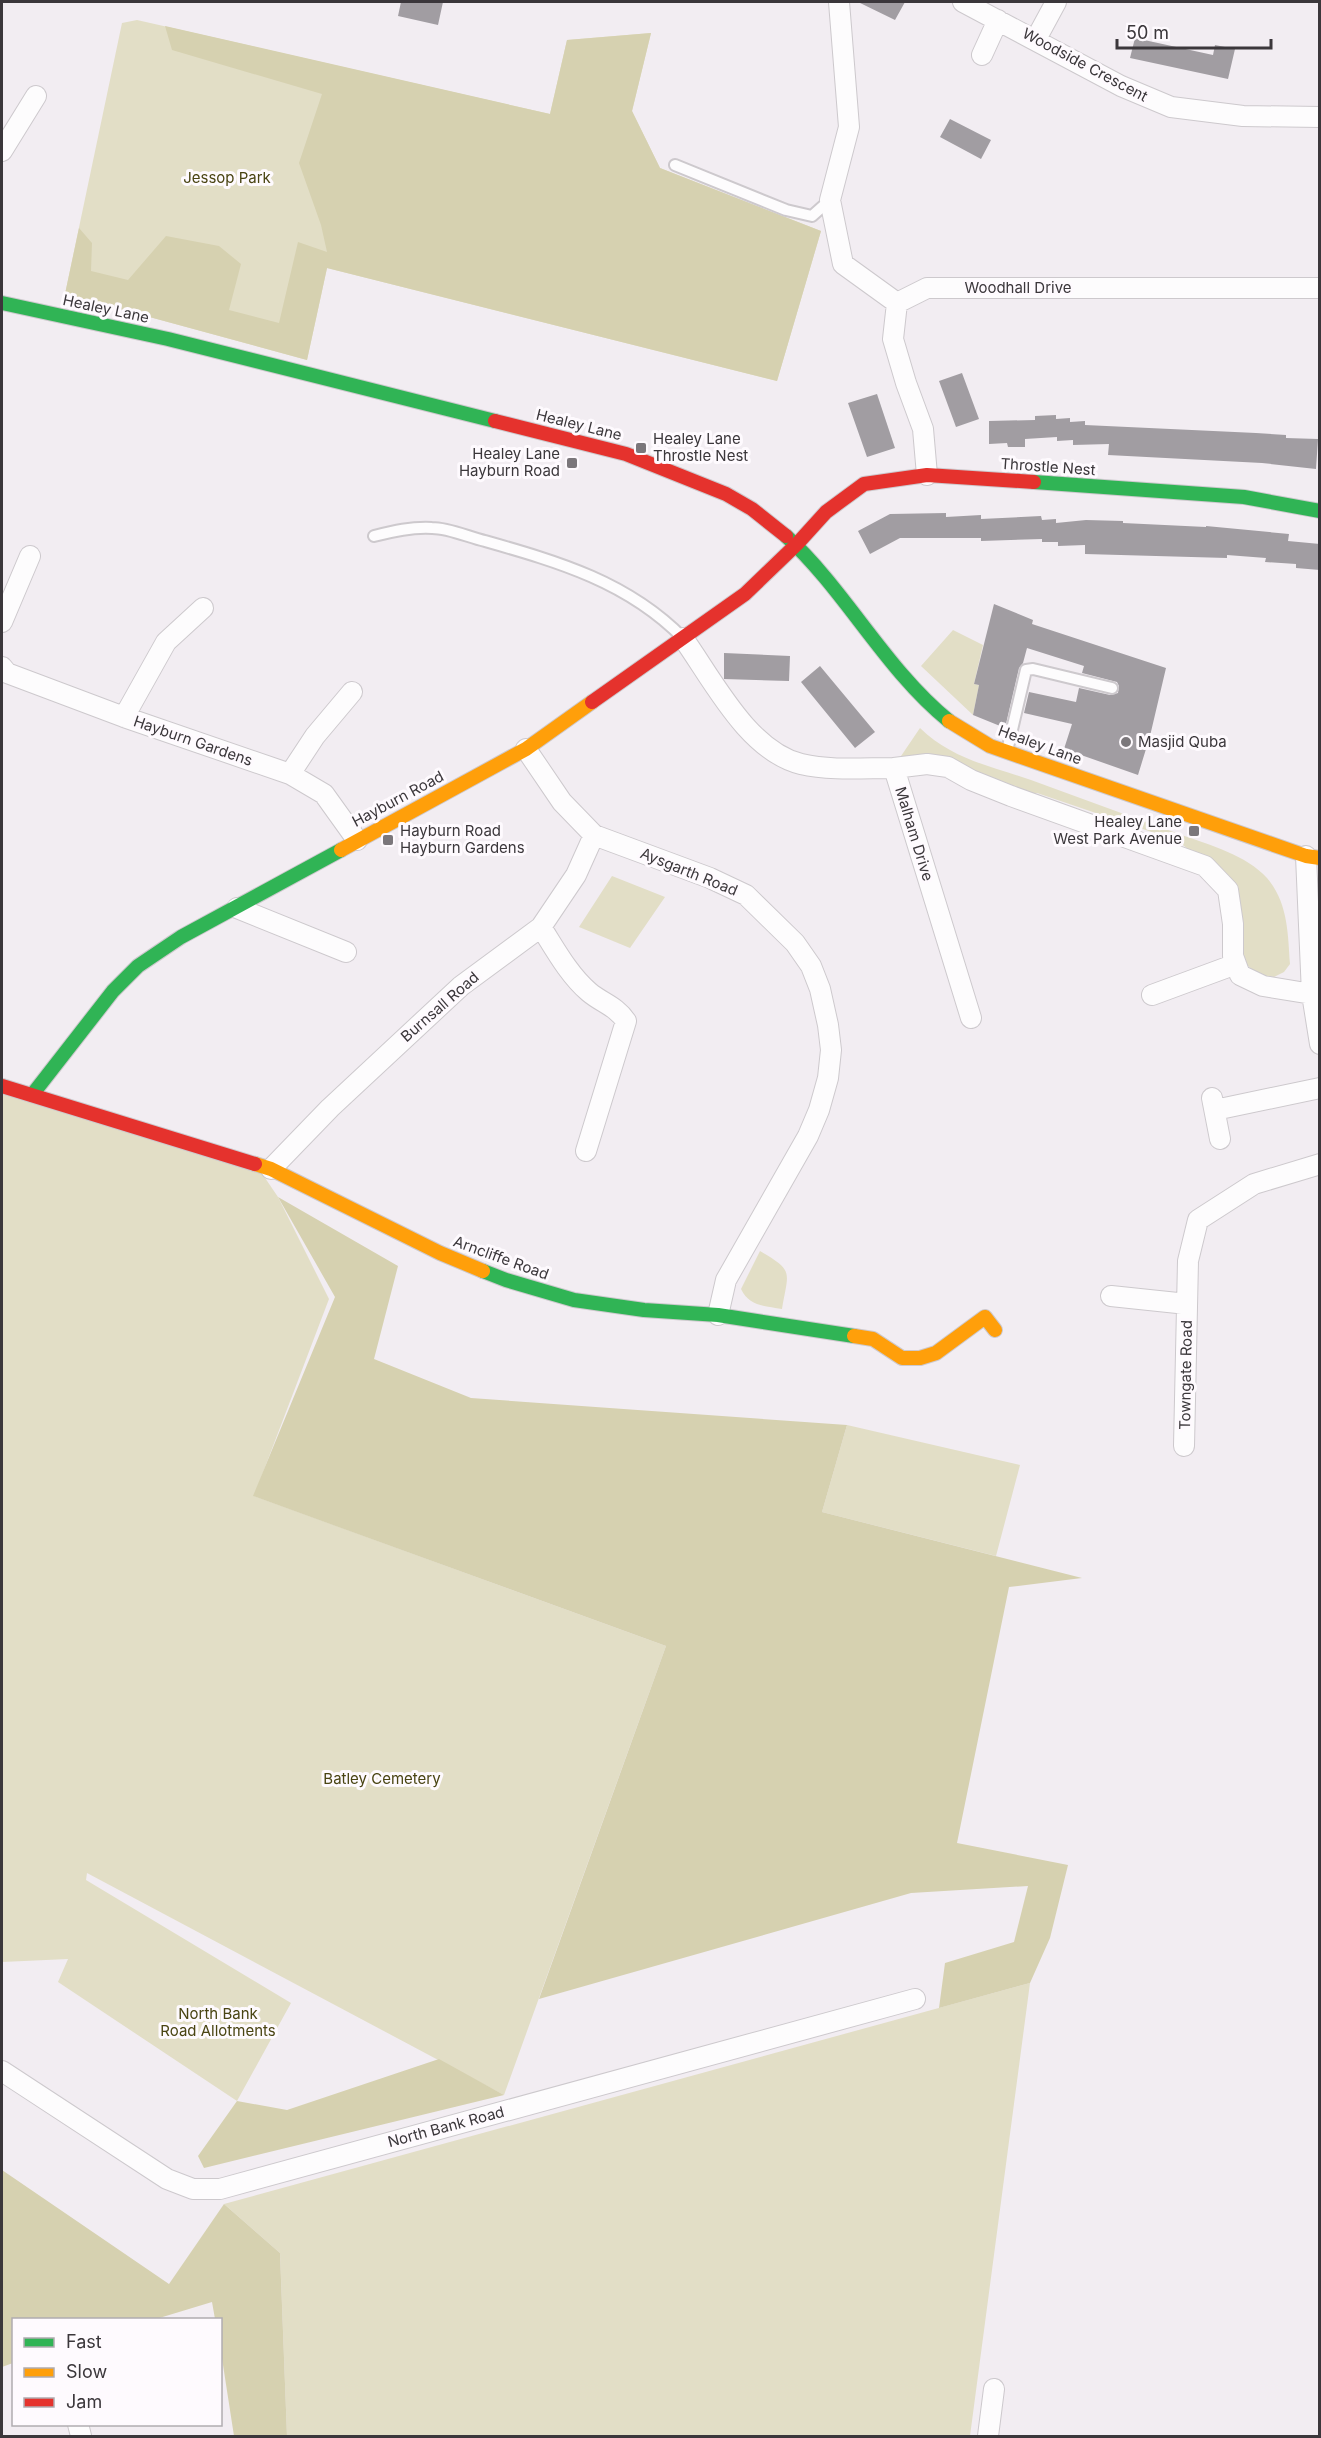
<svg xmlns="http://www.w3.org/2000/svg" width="1321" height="2438" font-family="Inter,sans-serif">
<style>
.green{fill:#e2dec6}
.forest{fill:#d6d1b0}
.building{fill:#a19da2}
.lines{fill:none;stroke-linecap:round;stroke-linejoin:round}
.lane-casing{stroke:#cdc9cd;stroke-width:14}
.street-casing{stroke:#cdc9cd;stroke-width:22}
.fast-casing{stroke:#cdc9cd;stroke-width:16}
.slow-casing{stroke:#cdc9cd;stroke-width:16}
.jam-casing{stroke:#cdc9cd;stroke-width:16}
.lane{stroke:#fdfcfd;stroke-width:10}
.street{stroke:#fdfcfd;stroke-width:20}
.fast{stroke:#30b455;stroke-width:14}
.slow{stroke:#ff9f0a;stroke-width:14}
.jam{stroke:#e5322d;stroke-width:14}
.poi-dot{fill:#7b777b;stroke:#fefafe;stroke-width:2}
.labels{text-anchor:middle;stroke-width:6;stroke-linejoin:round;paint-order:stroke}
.street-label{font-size:15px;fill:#3b373b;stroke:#fefafe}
.park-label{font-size:15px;fill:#494412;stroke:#fefafe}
.poi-label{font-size:15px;fill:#3b373b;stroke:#fefafe;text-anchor:start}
</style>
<rect width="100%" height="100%" fill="#f2edf2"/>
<!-- green -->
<path class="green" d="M137,20L550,114L567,40L651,33L632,111L660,168L821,231L777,381L327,268L307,360L65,294L122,23Z
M953,630L983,645L974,684L979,685L973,715L921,666Z
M920,728C952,759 990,766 1031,780C1081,798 1131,817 1182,835C1210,845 1246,855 1267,878C1288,902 1288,934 1290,964L1284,972L1274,977L1264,976L1254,971L1247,965L1242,955L1241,906L1234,887L1178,841L1037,793L1025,796L899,759Z
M612,876L665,897L630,948L579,927Z
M2,1086L259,1169L278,1197L329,1299L254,1496L666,1646L504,2095L87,1873L86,1880L291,2003L237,2101L58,1982L68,1959L2,1962Z
M760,1251C795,1271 788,1272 782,1309C764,1306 749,1306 741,1289Z
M847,1425L1020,1465L996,1556L822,1512Z
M1030,1983L970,2436H287L280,2253L224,2204Z"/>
<!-- forest -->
<path class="forest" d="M165,26L550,114L567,40L651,33L632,111L660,168L821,231L777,381L327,268L307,360L65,294L79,228L92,243L91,271L128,280L166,236L219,246L241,264L229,310L279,323L298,242L327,252L321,225L299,163L322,94L172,50Z
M278,1197L398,1266L374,1359L471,1398L847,1425L822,1512L1082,1578L1009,1587L957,1843L1068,1865L1050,1938L1030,1983L939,2008L945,1963L1014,1942L1028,1886L911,1893L539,1999L666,1646L253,1496L335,1297Z
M439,2059L504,2095L204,2168L198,2156L237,2101L287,2110Z
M2,2170L169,2284L224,2204L280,2253L287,2436H234L221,2352L220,2320L215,2319L212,2302L156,2319L14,2320L13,2363L2,2367Z"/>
<!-- building -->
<path class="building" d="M401,2H443L438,25L398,16Z
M858,2H905L895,20Z
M1135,38L1213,55L1215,45L1235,49L1228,79L1130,58Z
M950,119L991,140L981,159L940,137Z
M962,373L979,419L956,427L939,381Z
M877,394L895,448L867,457L848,403Z
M1056,415V419L1070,418V422L1085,421V425L1256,433L1286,435V438L1318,439L1316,469L1262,463L1108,455L1109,444L1073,445V440L1057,441V437L1025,439V447H1008L1007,443L989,444V421L1035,420V416Z
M946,513V517L981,515V519L1041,516L1042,520L1056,519V523L1086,520L1123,521V523L1206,527V526L1289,534L1288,541L1320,544V570L1296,568V564L1265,562L1266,558L1227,555V558L1085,554V545L1058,546V542H1042V539L981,541V538H900L870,554L858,531L890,514Z
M994,604L1033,620L1032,624L1166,668L1150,736L1138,775L1064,749L1072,724L1024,713L1029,692L1076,702L1079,688L1110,695L1118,693L1119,686L1117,682L1082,673L1084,666L1027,648L1023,663L1019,668L1005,728L973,715L979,685L974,684Z
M724,653L790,656L789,681L724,679Z
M820,666L875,732L855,748L801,682Z"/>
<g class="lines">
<defs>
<path id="lane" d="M675,165L786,210L812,216L830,200
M374,536C394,531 411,527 432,528C449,528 468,537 485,541C559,562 628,582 683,638
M1007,751L1026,670L1033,669L1112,688"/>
<path id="street" d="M839,2L849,127L830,200L843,264L897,303
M963,2L1121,86L1171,107L1243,116L1320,117
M1036,39L1056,2
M982,55L998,20
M2,151L36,96
M927,475L923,429L906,383L893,339L897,303L927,288H1320
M2,622L30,556
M683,638C713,680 748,751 801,764C831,771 863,768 894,768L971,1018
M2,667L7,673L124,717L290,774L324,794L357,840
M124,717L166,642L203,608
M526,749L562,802L594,835L710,878L746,895L795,943L811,966L820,989L828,1025L831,1050L828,1078L819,1110L808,1136L726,1280L718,1315
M894,768L927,764L948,767L971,780L1011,796L1205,866L1228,890L1233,924V956L1240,975L1263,986L1312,994
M290,774L315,736L352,692
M1306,856L1312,994L1320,1044
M237,908L346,952
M541,927C555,949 569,975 589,992C602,1003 616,1006 626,1021L586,1151
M1152,995L1236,964
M1212,1098L1220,1139
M1215,1110L1320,1088
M271,1169L330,1108L461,986L541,927L576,875L594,835
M1111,1296L1187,1304
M1184,1446L1188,1261L1198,1220L1254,1184L1320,1164
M2,2071L167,2179L193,2189H220L915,1999
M78,2424L81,2436
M988,2436L994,2389"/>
<path id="fast" d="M2,303L168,339L495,421
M1034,482L1244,497L1320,511
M786,536C846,591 885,669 949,721
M32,1095L113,991L138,966L181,937L341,850
M483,1271L506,1280L574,1300L644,1310L718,1315L854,1336"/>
<path id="slow" d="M949,721L990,746L1306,856L1320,858
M341,850L526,749L592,702
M255,1164L271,1169L440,1253L483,1271
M854,1336L873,1339L902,1358H920L936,1353L985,1317L995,1330"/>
<path id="jam" d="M495,421L626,454L726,494L752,509L786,536
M592,702L745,594L797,544L826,512L864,484L927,475L1034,482
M2,1086L255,1164"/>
</defs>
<!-- lane casing -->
<use href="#lane" class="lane-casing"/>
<!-- street casing -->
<use href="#street" class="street-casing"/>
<!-- fast casing -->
<use href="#fast" class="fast-casing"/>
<!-- slow casing -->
<use href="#slow" class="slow-casing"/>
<!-- jam casing -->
<use href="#jam" class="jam-casing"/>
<!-- lane -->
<use href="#lane" class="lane"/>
<!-- street -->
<use href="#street" class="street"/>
<!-- fast -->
<use href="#fast" class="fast"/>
<!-- slow -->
<use href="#slow" class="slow"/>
<!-- jam -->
<use href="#jam" class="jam"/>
</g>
<!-- markers -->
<g class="poi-dot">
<rect x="635" y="442" width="12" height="12" rx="3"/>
<rect x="566" y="457" width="12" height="12" rx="3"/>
<circle cx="1126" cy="742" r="6"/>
<rect x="1188" y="825" width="12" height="12" rx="3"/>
<rect x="382" y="834" width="12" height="12" rx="3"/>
</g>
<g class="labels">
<!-- street labels -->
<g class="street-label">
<text transform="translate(1085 65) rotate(28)" y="5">Woodside Crescent</text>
<text x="1018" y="293">Woodhall Drive</text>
<text transform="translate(106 309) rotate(12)" y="5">Healey Lane</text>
<text transform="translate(579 425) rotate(14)" y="5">Healey Lane</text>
<text transform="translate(1048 467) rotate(4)" y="5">Throstle Nest</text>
<text transform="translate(193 741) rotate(19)" y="5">Hayburn Gardens</text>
<text transform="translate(1040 745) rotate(20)" y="5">Healey Lane</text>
<text transform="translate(398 799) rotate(-28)" y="5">Hayburn Road</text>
<text transform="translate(914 834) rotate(73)" y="5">Malham Drive</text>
<text transform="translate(689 872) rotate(22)" y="5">Aysgarth Road</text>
<text transform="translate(440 1007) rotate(-41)" y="5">Burnsall Road</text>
<text transform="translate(501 1258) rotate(20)" y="5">Arncliffe Road</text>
<text transform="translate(1186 1375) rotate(-89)" y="5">Towngate Road</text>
<text transform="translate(446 2127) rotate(-15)" y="5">North Bank Road</text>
</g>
<!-- park labels -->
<g class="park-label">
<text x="227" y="183">Jessop Park</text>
<text x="382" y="1784">Batley Cemetery</text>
<text x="218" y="2019">North Bank<tspan x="218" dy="17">Road Allotments</tspan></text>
</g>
<!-- poi labels -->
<g class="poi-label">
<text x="653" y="444">Healey Lane<tspan x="653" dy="17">Throstle Nest</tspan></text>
<text x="560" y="459" text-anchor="end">Healey Lane<tspan x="560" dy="17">Hayburn Road</tspan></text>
<text x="1138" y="747">Masjid Quba</text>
<text x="1182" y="827" text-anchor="end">Healey Lane<tspan x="1182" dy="17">West Park Avenue</tspan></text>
<text x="400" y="836">Hayburn Road<tspan x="400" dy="17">Hayburn Gardens</tspan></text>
</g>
</g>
<!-- border -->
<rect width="1321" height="2438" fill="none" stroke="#3b373b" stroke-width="6"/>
<!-- legend -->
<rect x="12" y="2318" width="210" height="108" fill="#fefafe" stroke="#b0acb0" stroke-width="1.5"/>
<rect x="24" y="2338" width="30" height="9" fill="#30b455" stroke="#b0acb0" stroke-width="1.5"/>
<text x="66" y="2348" font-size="18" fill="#3b373b">Fast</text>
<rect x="24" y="2368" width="30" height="9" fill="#ff9f0a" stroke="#b0acb0" stroke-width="1.5"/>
<text x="66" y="2378" font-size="18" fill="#3b373b">Slow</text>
<rect x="24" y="2398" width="30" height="9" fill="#e5322d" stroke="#b0acb0" stroke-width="1.5"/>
<text x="66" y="2408" font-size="18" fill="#3b373b">Jam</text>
<!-- scale -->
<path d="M1117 39v9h154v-9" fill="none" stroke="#3b373b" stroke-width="3"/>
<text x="1126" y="39" font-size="18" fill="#3b373b" stroke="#fefafe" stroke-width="4.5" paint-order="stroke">50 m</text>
</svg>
